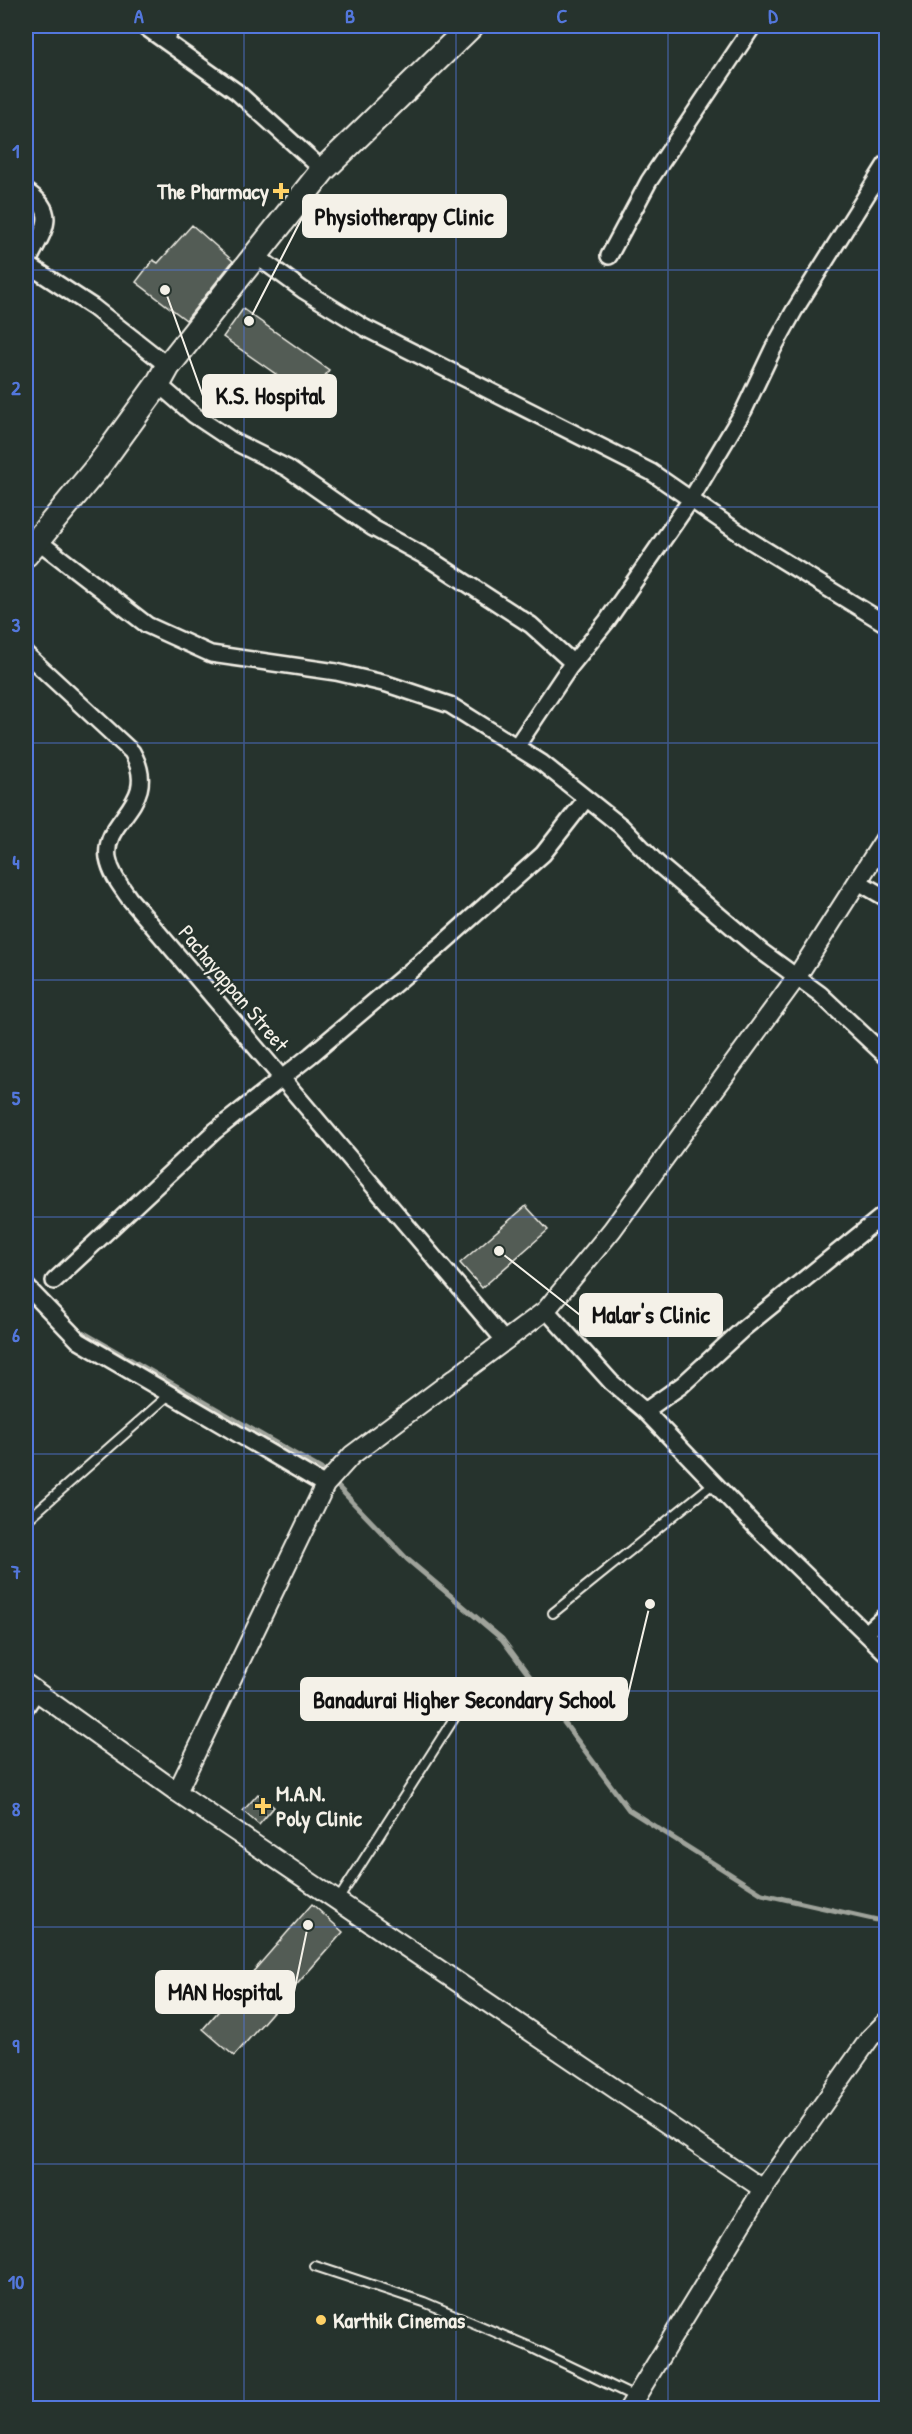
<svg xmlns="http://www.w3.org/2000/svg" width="912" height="2434" font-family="'Patrick Hand',sans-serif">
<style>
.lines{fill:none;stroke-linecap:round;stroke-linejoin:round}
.stream{stroke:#9fa39b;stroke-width:5}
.building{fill:#525c55;stroke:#f4f1e8;stroke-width:1.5}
.service-casing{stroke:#f4f1e8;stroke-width:12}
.minor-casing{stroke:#f4f1e8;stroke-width:20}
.tertiary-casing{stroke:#f4f1e8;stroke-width:22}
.primary-casing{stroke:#f4f1e8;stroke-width:28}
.service{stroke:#26332d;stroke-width:8}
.minor{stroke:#26332d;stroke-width:15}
.tertiary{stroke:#26332d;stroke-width:18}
.primary{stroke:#26332d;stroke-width:24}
.grid{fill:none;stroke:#5377dc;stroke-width:1.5;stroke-opacity:0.55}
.poi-dot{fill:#ffd166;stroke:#26332d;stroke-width:2}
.labels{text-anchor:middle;stroke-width:5;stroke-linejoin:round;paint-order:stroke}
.poi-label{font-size:22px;font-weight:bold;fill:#f4f1e8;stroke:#26332d;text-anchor:start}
.street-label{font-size:22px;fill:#f4f1e8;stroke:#26332d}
.leader{fill:none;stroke:#f4f1e8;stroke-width:2}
.callout-dot{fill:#f4f1e8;stroke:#26332d;stroke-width:2}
.callout{fill:#f4f1e8;stroke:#f4f1e8;stroke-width:2}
.callout-label{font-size:24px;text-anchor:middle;font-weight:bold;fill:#111}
.neatline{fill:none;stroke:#5377dc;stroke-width:2}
.grid-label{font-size:20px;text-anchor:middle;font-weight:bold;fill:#5377dc}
</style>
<rect width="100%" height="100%" fill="#26332d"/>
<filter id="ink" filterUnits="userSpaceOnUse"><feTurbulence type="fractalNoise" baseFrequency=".0167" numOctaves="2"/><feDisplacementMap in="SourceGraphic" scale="12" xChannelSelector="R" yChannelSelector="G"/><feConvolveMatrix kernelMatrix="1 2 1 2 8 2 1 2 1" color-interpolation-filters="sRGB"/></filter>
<g filter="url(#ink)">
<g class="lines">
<!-- stream -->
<path class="stream" d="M77,1329L321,1469L407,1559L502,1639L629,1810L762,1894L886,1922"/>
</g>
<!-- building -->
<path class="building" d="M192,225L233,261L186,320L136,282L153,260L158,263Z
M243,309L329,370L310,398L223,337Z
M526,1206L548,1230L482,1288L460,1263Z
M258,1794L274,1807L259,1825L243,1811Z
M312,1904L343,1932L234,2056L203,2029Z"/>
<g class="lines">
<defs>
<path id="service" d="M26,1521L169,1395
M553,1613L714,1483
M338,1900L476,1684
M315,2266L424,2302L528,2346L635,2397"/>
<path id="minor" d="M144,26L237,92L323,170
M164,40L173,26
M26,191C62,214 41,233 27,264L93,307L168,366
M255,255L303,290L365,328L651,472L751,541L886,624
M609,256L649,181L753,26
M158,384L194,415L233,441L287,468L373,528L428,558L531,625L573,663
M37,540L147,625L211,654L336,672L387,684L450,705L542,763L621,826L658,864L761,951L820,994L886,1056
M26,654L132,752C162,804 102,818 108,858C111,874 120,885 129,898L504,1340
M516,747L569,668L607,621L690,501L744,410L773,349L794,311L886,164
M857,881L886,898
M54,1281L215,1131L311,1055L441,945L543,854L586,799
M26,1286L79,1341L325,1485
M546,1310L611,1382L645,1411L756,1527L886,1653
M645,1411L682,1385L744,1328L886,1213
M866,1633L886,1615
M26,1707L36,1692"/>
<path id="tertiary" d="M26,1684L177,1792L763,2189
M177,1792L325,1485L352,1455L546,1310L612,1230L796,978L886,837
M629,2408L763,2189L870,2038L886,2022"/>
<path id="primary" d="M26,554L97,468L158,384L168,366L323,170L471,26"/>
</defs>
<!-- service casing -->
<use href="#service" class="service-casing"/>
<!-- minor casing -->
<use href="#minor" class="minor-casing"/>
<!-- tertiary casing -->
<use href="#tertiary" class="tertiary-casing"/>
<!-- primary casing -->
<use href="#primary" class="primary-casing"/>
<!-- service -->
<use href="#service" class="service"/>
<!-- minor -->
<use href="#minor" class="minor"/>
<!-- tertiary -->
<use href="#tertiary" class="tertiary"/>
<!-- primary -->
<use href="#primary" class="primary"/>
</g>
</g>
<!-- grid -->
<path class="grid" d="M244,26V2408M456,26V2408M668,26V2408M26,270H886M26,507H886M26,743H886M26,980H886M26,1217H886M26,1454H886M26,1691H886M26,1927H886M26,2164H886"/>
<!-- markers -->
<g class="poi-dot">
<path d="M278 182h6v6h6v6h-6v6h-6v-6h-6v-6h6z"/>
<path d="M260 1797h6v6h6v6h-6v6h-6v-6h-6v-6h6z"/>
<circle cx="321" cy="2320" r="6"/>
</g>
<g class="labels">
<!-- poi labels -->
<g class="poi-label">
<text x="269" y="199" text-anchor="end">The Pharmacy</text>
<text x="276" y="1801">M.A.N.<tspan x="276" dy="25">Poly Clinic</tspan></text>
<text x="333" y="2328">Karthik Cinemas</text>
</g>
<!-- street labels -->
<g class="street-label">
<text transform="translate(234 988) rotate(50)" y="8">Pachayappan Street</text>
</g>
</g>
<!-- callouts -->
<path class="leader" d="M249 321L303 216M165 290L203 396M499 1251L580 1315M650 1604L627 1699M308 1925L294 1992"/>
<g class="callout-dot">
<circle cx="249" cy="321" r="6"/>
<circle cx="165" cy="290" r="6"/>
<circle cx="499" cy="1251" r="6"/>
<circle cx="650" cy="1604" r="6"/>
<circle cx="308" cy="1925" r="6"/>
</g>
<g class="callout">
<rect x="303" y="195" width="203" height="42" rx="6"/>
<rect x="203" y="375" width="133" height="42" rx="6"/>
<rect x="580" y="1294" width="142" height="42" rx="6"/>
<rect x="301" y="1678" width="326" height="42" rx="6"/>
<rect x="156" y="1971" width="138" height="42" rx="6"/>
</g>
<g class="callout-label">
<text x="404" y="225">Physiotherapy Clinic</text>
<text x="270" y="404">K.S. Hospital</text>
<text x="651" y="1323">Malar's Clinic</text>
<text x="464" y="1708">Banadurai Higher Secondary School</text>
<text x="225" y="2000">MAN Hospital</text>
</g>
<!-- margin -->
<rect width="912" height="2434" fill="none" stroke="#26332d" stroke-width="66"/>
<rect x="33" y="33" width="846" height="2368" class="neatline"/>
<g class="grid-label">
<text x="139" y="23">A</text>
<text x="350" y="23">B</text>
<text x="562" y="23">C</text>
<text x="773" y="23">D</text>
<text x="16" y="158">1</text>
<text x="16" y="395">2</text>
<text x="16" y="632">3</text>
<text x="16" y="869">4</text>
<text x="16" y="1105">5</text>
<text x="16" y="1342">6</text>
<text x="16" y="1579">7</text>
<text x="16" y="1816">8</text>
<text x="16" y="2053">9</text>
<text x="16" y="2289">10</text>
</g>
</svg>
